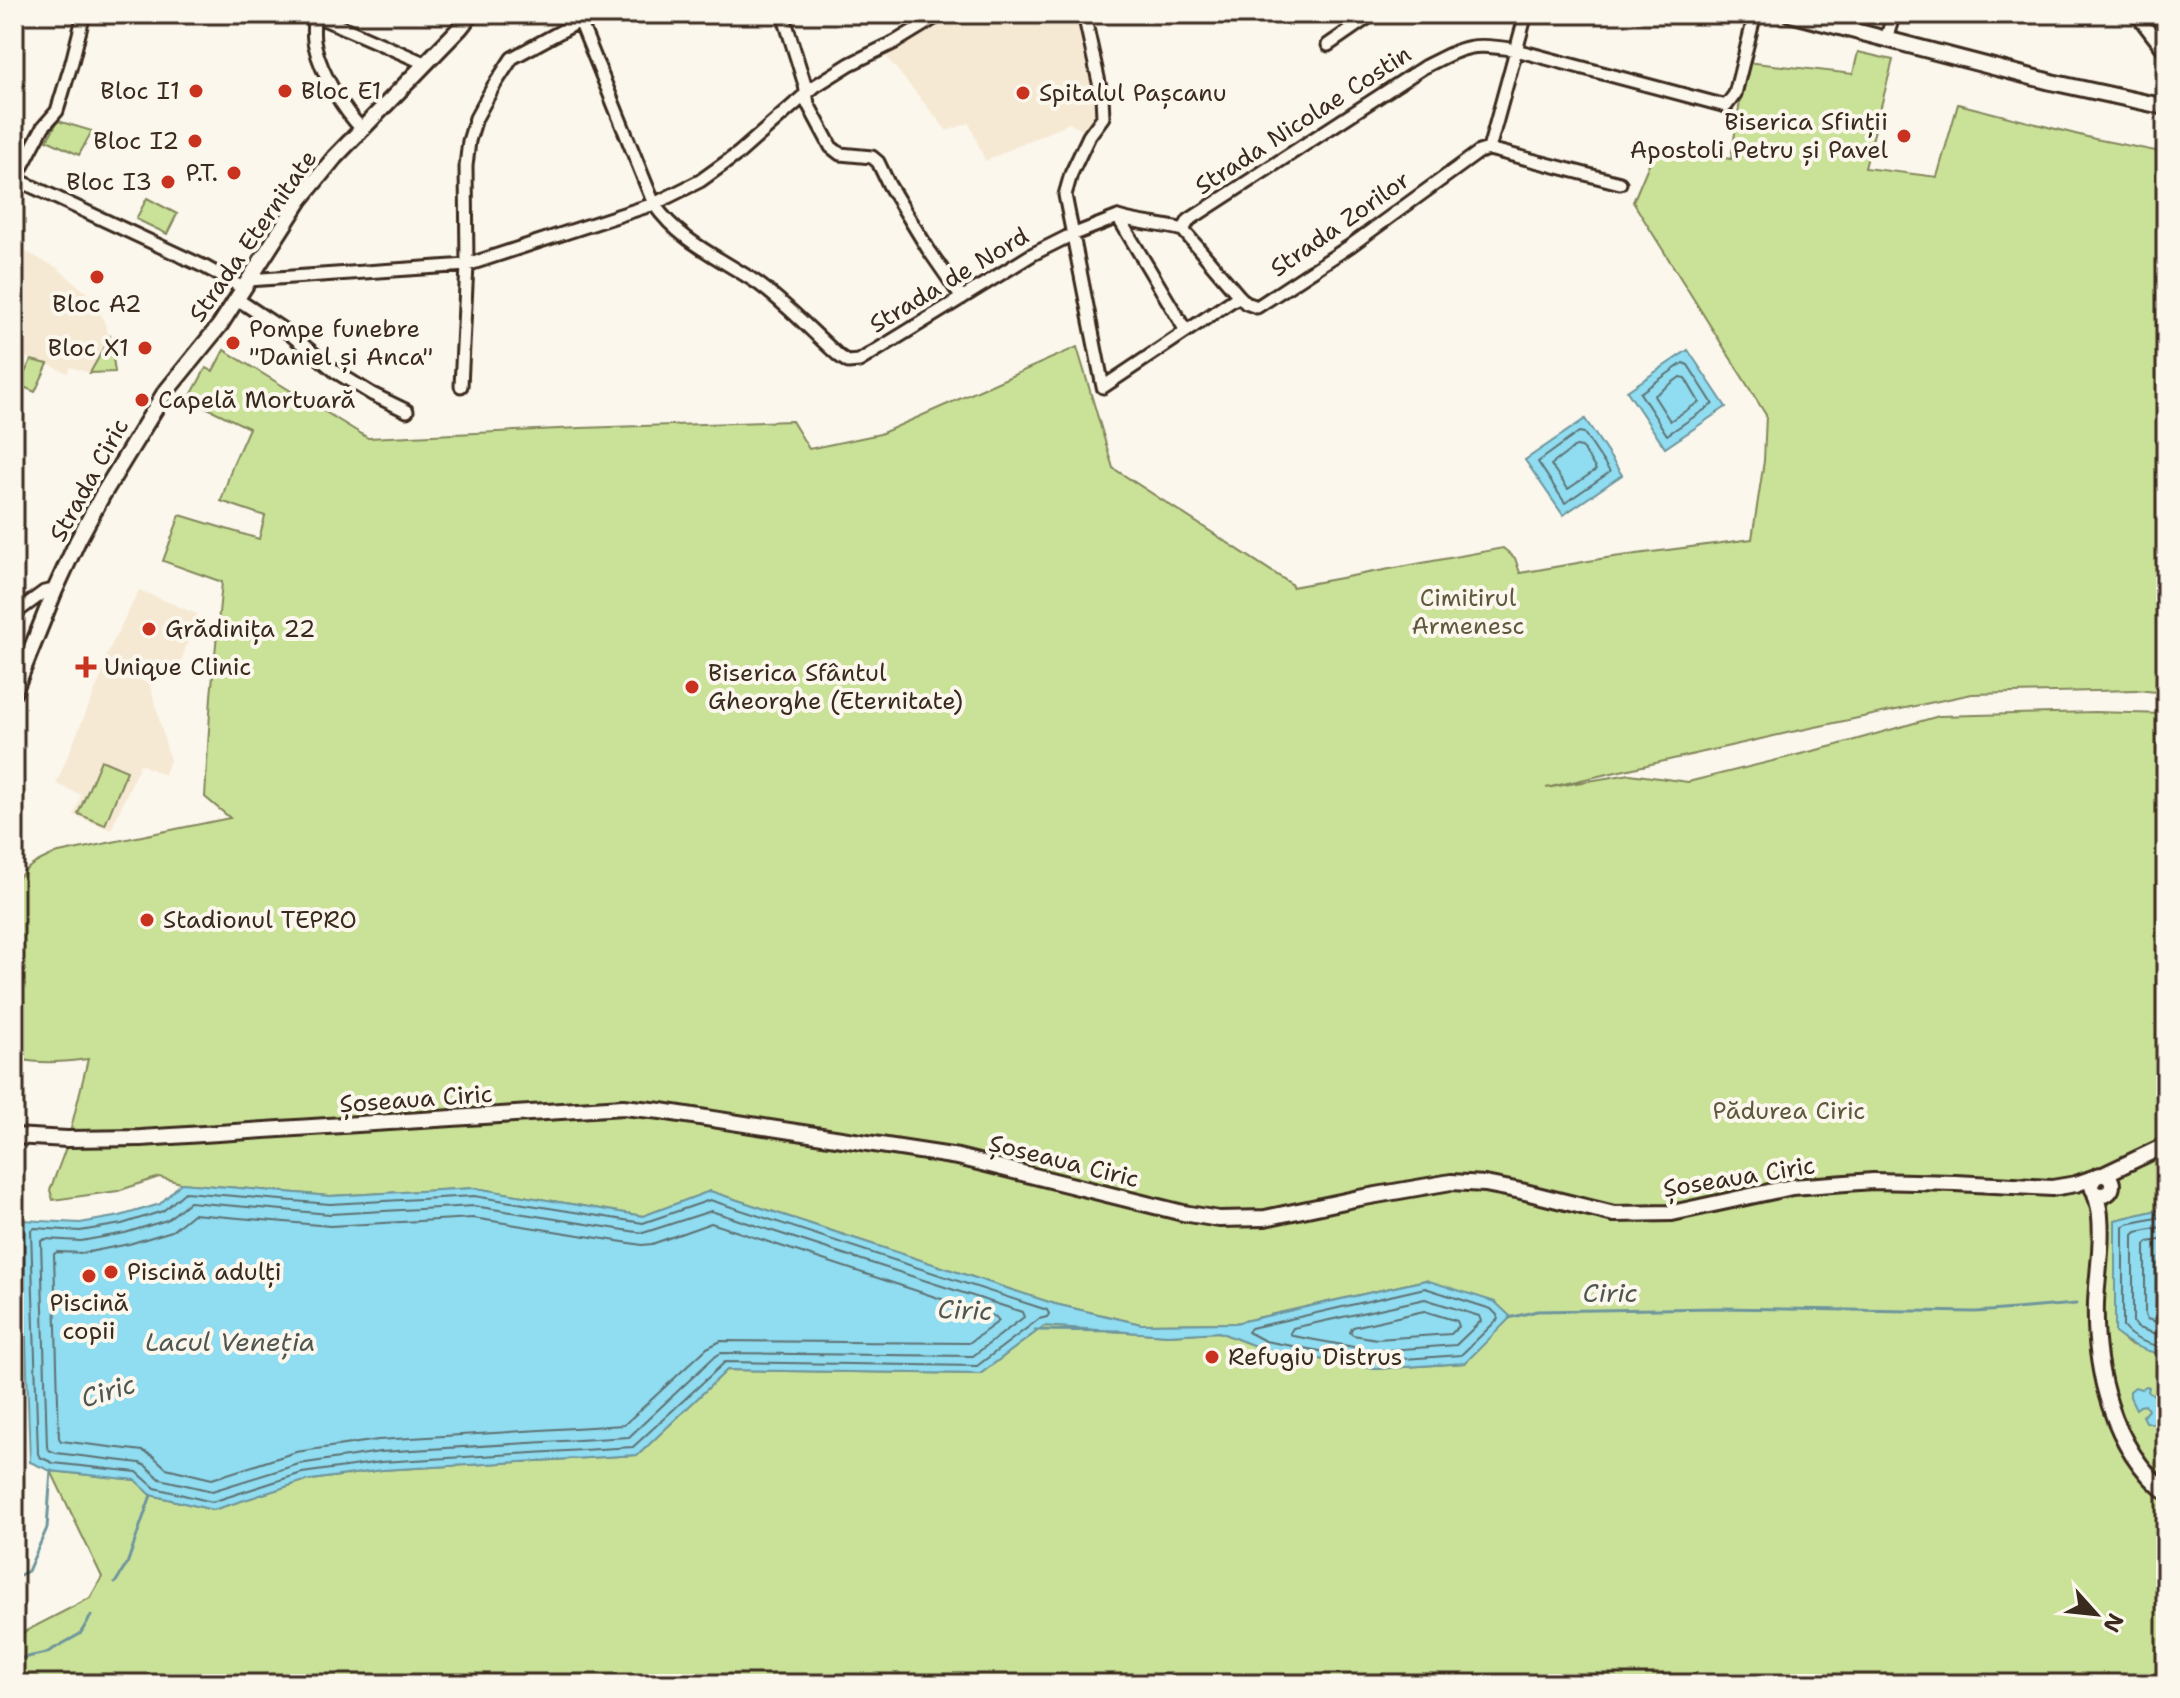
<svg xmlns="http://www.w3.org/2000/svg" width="2180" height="1698" font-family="'Shantell Sans',sans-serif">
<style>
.built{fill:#f6e9d4}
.green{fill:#cae298;stroke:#82865b;stroke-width:2}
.water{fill:#90dcf0;stroke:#6e959c;stroke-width:2}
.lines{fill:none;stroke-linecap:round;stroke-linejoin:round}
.shore{stroke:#5d7172;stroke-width:2}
.stream{stroke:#6e959c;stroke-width:3}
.minor-casing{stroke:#3b2a1e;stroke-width:17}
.tertiary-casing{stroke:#3b2a1e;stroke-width:20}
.secondary-casing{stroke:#3b2a1e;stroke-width:20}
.minor{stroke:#fbf7ec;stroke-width:11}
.tertiary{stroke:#fbf7ec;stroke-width:14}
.secondary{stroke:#fbf7ec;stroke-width:14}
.poi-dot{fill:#c8321e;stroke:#fbf7ec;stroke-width:3}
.labels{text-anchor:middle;stroke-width:8;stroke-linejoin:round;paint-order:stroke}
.poi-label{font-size:24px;fill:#3b2a1e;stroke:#fbf7ec;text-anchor:start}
.street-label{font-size:24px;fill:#3b2a1e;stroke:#fbf7ec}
.park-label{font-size:24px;fill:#5f583c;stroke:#fbf7ec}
.water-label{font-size:26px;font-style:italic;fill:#505652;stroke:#fbf7ec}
</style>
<rect width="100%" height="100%" fill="#fbf7ec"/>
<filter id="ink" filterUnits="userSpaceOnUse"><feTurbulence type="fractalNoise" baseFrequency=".0125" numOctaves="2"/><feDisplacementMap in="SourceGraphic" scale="16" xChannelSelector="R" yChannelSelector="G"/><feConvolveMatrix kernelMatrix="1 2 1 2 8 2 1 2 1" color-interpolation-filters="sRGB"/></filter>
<g filter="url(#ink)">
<!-- built -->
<path class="built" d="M954,14H1082L1100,104L1084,131L1069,123L985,161L969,123L947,131L885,55Z
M24,251L58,268L96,301L110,337L90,373L70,367L67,373L48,364L31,360L14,351V269Z
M139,590L197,614L175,680L146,668L140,674L103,662Z
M105,667L150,684L170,761L164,775L140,764L111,830L74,815L81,795L56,784Z"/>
<!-- green -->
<path class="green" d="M1858,52L1893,60L1865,168L1937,177L1958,104L2095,139L2166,153V693L2136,690L1972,694L1787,733L1546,788L1630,774L1688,782L1837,745L1939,716L2095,712L2166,714V1208L2115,1220V1332L2129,1344L2166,1354V1684H14V1637L90,1598L102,1577L51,1471L136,1480L151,1495L213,1510L304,1481L382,1470L638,1455L727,1370L980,1374L1044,1326L1168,1335L1219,1332L1263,1349L1375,1369L1465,1363L1426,1280L1235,1323L1141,1324L1055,1304L710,1191L643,1216L475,1188L330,1196L181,1183L159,1177L118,1191L53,1200L50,1190L67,1145L88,1059C62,1062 41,1065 14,1058V984L19,981L14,973C14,957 11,895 15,884C22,868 40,860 54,854L230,818L205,797L211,696L222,582L163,561L180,515L259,539L265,516L221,501L233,464L249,428L189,399L206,368L213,371L224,350L368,438L580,428L792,421L809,449L880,434L1077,347L1113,468L1291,584L1292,587L1503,548L1515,558L1520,573L1606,558L1752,539L1764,461L1766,415L1633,202L1656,147L1731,159L1746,62L1853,74Z
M58,121L92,131L79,155L47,140Z
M147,198L177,214L167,234L136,219Z
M110,337L115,372L90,373Z
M31,360L48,364L35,392L19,385Z
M101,760L127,771L105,825L78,814Z"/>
<!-- water -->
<path class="water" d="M1688,350L1726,407L1665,448L1627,391Z
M1585,419L1622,475L1563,515L1525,460Z
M181,1183L330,1196L475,1188L643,1216L710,1191L1055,1304L1141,1324L1235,1323L1426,1280L1495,1302L1511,1317L1465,1363L1375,1369L1263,1349L1219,1332L1168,1335L1044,1326L980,1374L727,1370L638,1455L382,1470L304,1481L213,1510L151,1495L135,1480L51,1471L30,1462L22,1220L80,1223L120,1216L160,1204Z
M2166,1208V1355C2146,1352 2130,1345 2115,1333V1220Z
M2146,1386L2149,1387L2148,1392C2154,1396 2159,1398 2166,1396V1405L2157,1408L2156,1412L2158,1418L2154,1424L2146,1422L2143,1416L2148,1410L2145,1405L2140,1406L2136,1409L2130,1397V1391L2135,1387L2141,1389Z"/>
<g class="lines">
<!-- shore -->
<path class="shore" d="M1683,363L1688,365L1713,404L1667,435L1640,393Z
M1680,377L1685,378L1699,402L1670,421L1654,396Z
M1579,432L1584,433L1610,472L1565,503L1538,462Z
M1576,446L1582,447L1596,470L1568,489L1551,465Z
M185,1192L330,1204L474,1196L643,1223L710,1200L1047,1310L1049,1314L1047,1317L1039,1319L977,1366L725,1362L633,1447L381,1462L302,1473L212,1502L155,1488L137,1472L53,1463L40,1457L38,1454L31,1230L35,1228L80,1231L122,1224L163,1211Z
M189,1202L330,1214L474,1206L643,1233L711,1211L1022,1312L1024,1317L973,1356L721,1353L714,1357L629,1437L380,1452L299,1464L212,1491L160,1479L146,1466L140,1463L56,1453L49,1450L47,1447L41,1241L45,1239L81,1241L125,1233L167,1220Z
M193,1214L330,1226L473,1218L642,1245L652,1244L711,1223L996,1317L999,1321L969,1343L721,1341L707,1348L624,1425L378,1440L296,1452L212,1479L166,1468L153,1456L143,1451L61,1441L59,1438L54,1254L57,1252L84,1253L129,1244L172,1231Z
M2166,1216L2127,1224L2123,1227V1327C2133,1340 2150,1345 2166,1347
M2166,1226L2136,1232L2133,1235V1322L2138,1328L2166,1337
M2166,1239L2148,1242L2145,1245V1315L2147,1319L2166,1325
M1425,1288L1491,1309L1497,1315L1498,1319L1461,1355L1375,1361L1265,1341L1248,1332L1251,1328Z
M1425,1299L1479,1316L1481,1321L1456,1345L1376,1351L1293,1336L1290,1333L1293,1328Z
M1424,1311L1457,1321L1459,1326L1451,1334L1377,1339L1353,1335L1350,1332L1353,1327Z"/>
<!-- stream -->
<path class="stream" d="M1509,1318L1537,1311L1718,1308L1976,1312L2076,1304
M1035,1330L1119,1331
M14,1578L28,1571L47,1528L51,1470
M115,1583L127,1564L151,1495
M14,1660L46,1653L80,1634L91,1616"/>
<defs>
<path id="minor" d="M312,14L422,62L425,65
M314,14C314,24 312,36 315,46C321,73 343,110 362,129
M783,14L805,85L808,104L831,147L840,154L872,157L878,162L889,185L928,249L962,298
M1084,14L1102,96L1103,117L1089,136L1071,174L1065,195L1103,387L1239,296L1246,303L1257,307L1350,246L1479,152L1489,149L1620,183
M2136,14L2166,53
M580,21L654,204C679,241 720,258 756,282C785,302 812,332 839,356L848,362L859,361L1033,254L1067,237L1118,217
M1886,39L1894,14
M1328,45L1373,14
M1489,149L1526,14
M16,179L205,267L243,288
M14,182L43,127L57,111L72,62L84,14
M1118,217C1140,224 1162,224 1183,230L1189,220L1424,67C1465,46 1470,42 1516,50L1726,106L1735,94L1755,14
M1118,217L1186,331
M1183,230L1239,296
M248,280L467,265L654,204L700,181L739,153L815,86L850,64L895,42L941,14
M237,299L290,334L336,372L372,394L407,411
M461,386L467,265L466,166L469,141L476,118L493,87L512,58L580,21L589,14
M14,614L44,592L55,590"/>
<path id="tertiary" d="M14,692L55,590L78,540L103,494L164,394L220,325L300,200L335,157L460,28L471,14
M14,1136L67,1139L141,1138L623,1107L661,1111L958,1157L1183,1213L1219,1219L1265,1218L1359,1198L1451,1182L1485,1184L1521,1191L1614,1214L1672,1213L1792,1187L1873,1181L1955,1183L2052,1188L2076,1184L2096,1177"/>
<path id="secondary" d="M1790,14L2051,82L2166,107
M2092 1185a10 10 0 1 1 20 0a10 10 0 1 1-20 0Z
M2103,1175L2166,1145
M2095,1193C2097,1201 2100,1209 2100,1217C2103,1244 2097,1275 2096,1303C2094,1370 2112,1447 2166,1492"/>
</defs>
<!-- minor casing -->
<use href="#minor" class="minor-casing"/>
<!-- tertiary casing -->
<use href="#tertiary" class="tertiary-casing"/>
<!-- secondary casing -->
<use href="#secondary" class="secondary-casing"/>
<!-- minor -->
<use href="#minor" class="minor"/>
<!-- tertiary -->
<use href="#tertiary" class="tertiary"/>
<!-- secondary -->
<use href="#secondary" class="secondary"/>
</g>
</g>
<!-- markers -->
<g class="poi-dot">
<circle cx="196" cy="91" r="8"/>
<circle cx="285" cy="91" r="8"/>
<circle cx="1023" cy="93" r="8"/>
<circle cx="1904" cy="136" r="8"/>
<circle cx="195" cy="141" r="8"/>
<circle cx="234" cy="173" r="8"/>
<circle cx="168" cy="182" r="8"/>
<circle cx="97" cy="277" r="8"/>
<circle cx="233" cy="343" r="8"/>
<circle cx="145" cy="348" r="8"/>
<circle cx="142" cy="400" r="8"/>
<circle cx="149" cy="629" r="8"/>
<path d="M82 655h8v8h8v8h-8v8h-8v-8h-8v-8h8z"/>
<circle cx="692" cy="687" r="8"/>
<circle cx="147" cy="920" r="8"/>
<circle cx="111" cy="1272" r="8"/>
<circle cx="89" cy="1276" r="8"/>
<circle cx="1212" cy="1357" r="8"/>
</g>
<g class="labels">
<!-- poi labels -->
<g class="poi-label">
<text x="180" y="99" text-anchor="end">Bloc I1</text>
<text x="301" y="99">Bloc E1</text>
<text x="1039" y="101">Spitalul Pașcanu</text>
<text x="1888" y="130" text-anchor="end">Biserica Sfinții<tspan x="1888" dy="28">Apostoli Petru și Pavel</tspan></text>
<text x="179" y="149" text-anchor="end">Bloc I2</text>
<text x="218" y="181" text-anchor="end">P.T.</text>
<text x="152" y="190" text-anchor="end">Bloc I3</text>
<text x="97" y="312" text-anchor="middle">Bloc A2</text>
<text x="249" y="337">Pompe funebre<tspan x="249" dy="28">"Daniel și Anca"</tspan></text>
<text x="129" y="356" text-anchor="end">Bloc X1</text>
<text x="158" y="408">Capelă Mortuară</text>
<text x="165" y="637">Grădinița 22</text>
<text x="104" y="675">Unique Clinic</text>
<text x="708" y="681">Biserica Sfântul<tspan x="708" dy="28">Gheorghe (Eternitate)</tspan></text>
<text x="163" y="928">Stadionul TEPRO</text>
<text x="127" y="1280">Piscină adulți</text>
<text x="89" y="1311" text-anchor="middle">Piscină<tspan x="89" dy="28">copii</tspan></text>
<text x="1228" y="1365">Refugiu Distrus</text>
</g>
<!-- street labels -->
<g class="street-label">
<text transform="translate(1303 120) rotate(-33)" y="8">Strada Nicolae Costin</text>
<text transform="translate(1340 224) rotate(-35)" y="8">Strada Zorilor</text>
<text transform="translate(253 236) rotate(-55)" y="8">Strada Eternitate</text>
<text transform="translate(949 280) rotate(-31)" y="8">Strada de Nord</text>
<text transform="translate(89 480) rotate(-61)" y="8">Strada Ciric</text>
<text transform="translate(416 1099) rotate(-4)" y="8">Șoseaua Ciric</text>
<text transform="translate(1064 1161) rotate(14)" y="8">Șoseaua Ciric</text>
<text transform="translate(1739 1177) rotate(-9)" y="8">Șoseaua Ciric</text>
</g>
<!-- park labels -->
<g class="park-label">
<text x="1468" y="606">Cimitirul<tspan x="1468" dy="28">Armenesc</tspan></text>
<text x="1789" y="1119">Pădurea Ciric</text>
</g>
<!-- water labels -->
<g class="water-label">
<text x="1610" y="1302">Ciric</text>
<text transform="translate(965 1310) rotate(2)" y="9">Ciric</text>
<text x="230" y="1351">Lacul Veneția</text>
<text transform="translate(108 1391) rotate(-17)" y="9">Ciric</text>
</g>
</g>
<!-- margin -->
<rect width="2180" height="1698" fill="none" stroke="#fbf7ec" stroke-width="48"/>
<rect x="24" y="24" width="2132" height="1650" fill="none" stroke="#3b2a1e" stroke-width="3" filter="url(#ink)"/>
<!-- north arrow -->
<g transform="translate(2096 1614) rotate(117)" stroke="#fbf7ec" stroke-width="6" paint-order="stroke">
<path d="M0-6L14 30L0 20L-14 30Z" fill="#3b2a1e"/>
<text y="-12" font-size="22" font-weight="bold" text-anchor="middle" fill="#3b2a1e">N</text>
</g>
</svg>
